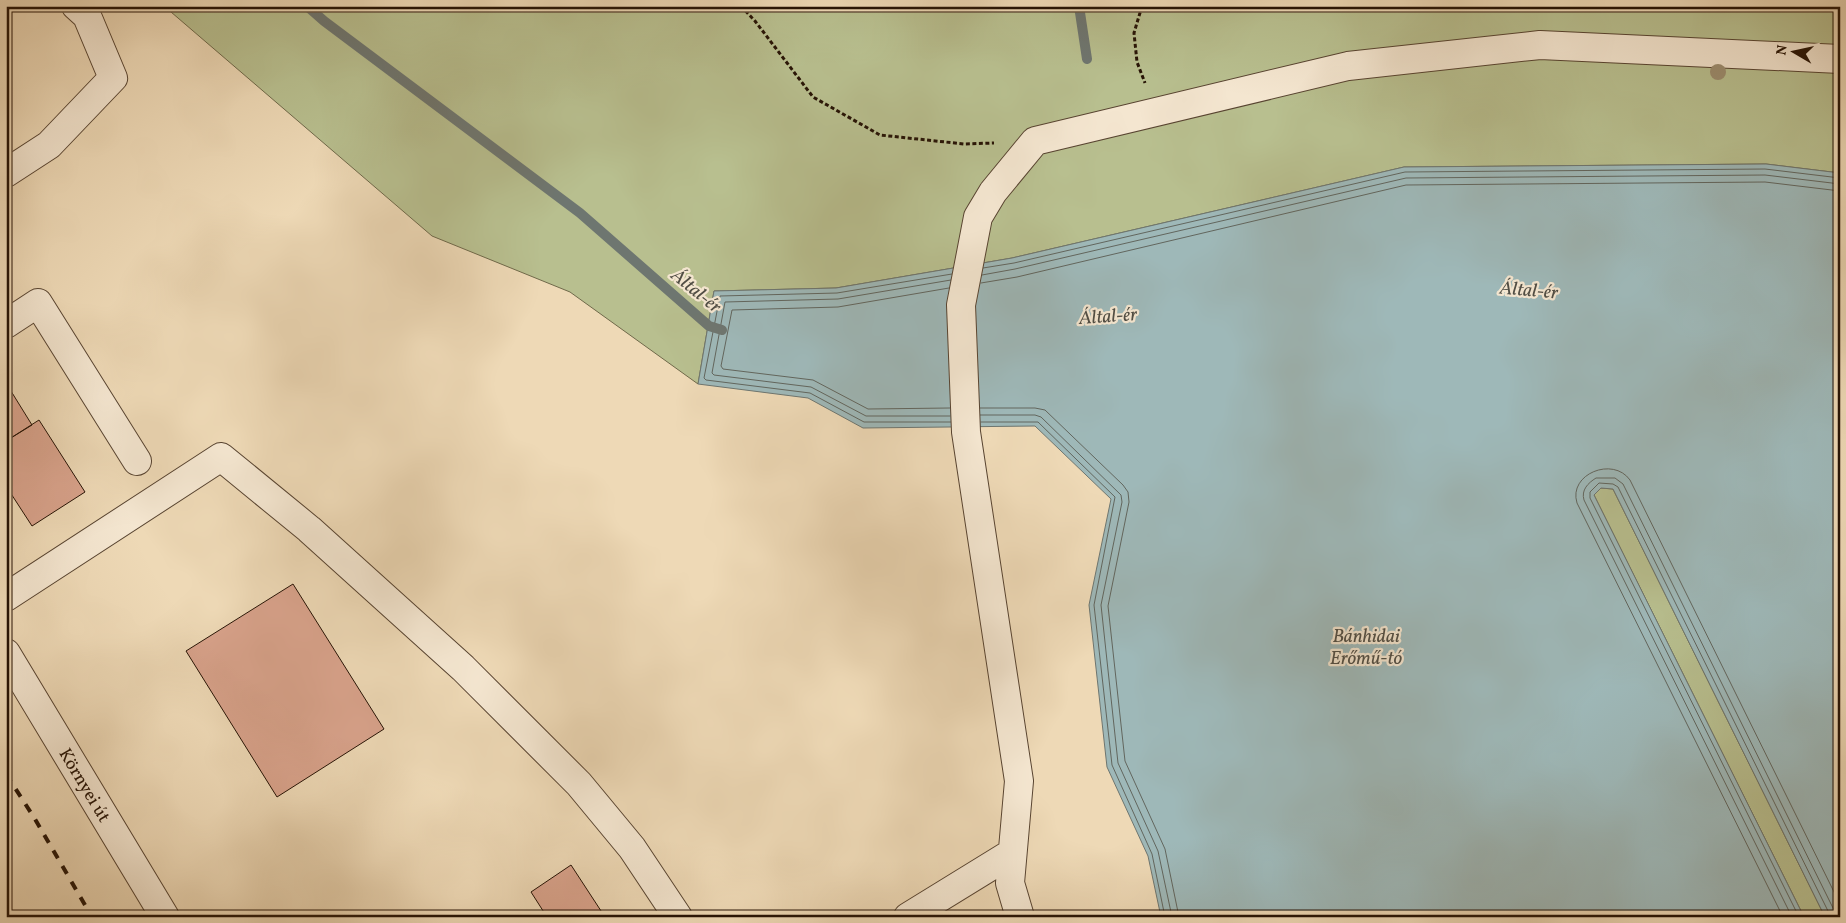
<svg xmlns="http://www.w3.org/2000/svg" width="1846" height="923" font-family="Vollkorn,serif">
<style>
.green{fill:#b8bf8f;stroke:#6f694a}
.water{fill:#9eb8b8;stroke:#6e7670}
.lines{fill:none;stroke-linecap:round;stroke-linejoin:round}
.shore{stroke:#62665e;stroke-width:1}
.stream{stroke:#6e7670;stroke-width:10}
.building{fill:#d9a38c;stroke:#261305}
.minor-casing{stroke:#584431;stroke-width:30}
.path{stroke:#261305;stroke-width:3;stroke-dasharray:4 2.5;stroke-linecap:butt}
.minor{stroke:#f4e6d0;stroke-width:28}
.rail{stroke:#261305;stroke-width:4;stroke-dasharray:9 9;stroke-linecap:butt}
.tree{fill:#9c8d6f}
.labels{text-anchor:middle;stroke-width:4.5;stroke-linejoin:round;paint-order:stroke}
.street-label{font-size:18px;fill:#261305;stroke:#f4e6d0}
.water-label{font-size:19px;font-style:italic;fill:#504d44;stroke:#f4e6d0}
</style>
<rect width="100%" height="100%" fill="#eed9b6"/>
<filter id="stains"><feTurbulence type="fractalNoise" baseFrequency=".004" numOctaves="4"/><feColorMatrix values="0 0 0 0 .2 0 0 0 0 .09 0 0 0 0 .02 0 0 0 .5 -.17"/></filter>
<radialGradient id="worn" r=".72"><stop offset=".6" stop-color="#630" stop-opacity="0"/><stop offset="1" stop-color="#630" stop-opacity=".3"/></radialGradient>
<!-- green -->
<path class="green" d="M164,6H1840V173L1766,164L1404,167L1012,258L836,288L714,291L698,384L570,292L432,236Z
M1601,488L1613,489L1825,917H1804L1594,495Z"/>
<!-- water -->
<path class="water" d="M1766,164L1840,173V917H1825L1613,489L1601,488L1594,495L1804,917H1161L1148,856L1107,767L1089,605L1111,499L1035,426L863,428L808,398L698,384L714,291L836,288L1012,258L1404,167Z"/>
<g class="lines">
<!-- shore -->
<path class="shore" d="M983,268L1014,263L1405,172L1765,169L1840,178
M982,275L1015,269L1406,178L1765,175L1840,184
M981,283L1017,277L1406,185L1765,182L1840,191
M949,288L838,307L732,310L721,366L723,369L813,380L868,409L950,408
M980,408H1035L1045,410L1123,485L1128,492L1129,502L1108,606L1125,761L1165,849L1179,917
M980,415H1035L1041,417L1121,495L1122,502L1101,605L1118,763L1158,851L1172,917
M950,416H866L811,387L714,375L712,373L725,302L838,299L951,280
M951,422H864L810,393L706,380L704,378L720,296L837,293L952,274
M981,422H1038L1115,497L1094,605L1112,765L1152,854L1165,917
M1783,917L1577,503C1568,474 1613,456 1630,480L1840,904
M1792,917L1584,500C1581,490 1588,483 1596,478H1615L1623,484L1834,910L1836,917
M1799,917L1590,498V492L1599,483L1613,484L1618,487L1829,913V917"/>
<!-- stream -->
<path class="stream" d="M307,6L324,21L580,213L709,326L722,330
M1079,6L1087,59"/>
</g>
<!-- building -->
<path class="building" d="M6,383L32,425L6,441Z
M39,420L85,492L32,526L6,486V441Z
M293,584L384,729L277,797L186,651Z
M571,865L605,917H547L531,892Z"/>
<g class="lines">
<defs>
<path id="minor" d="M6,173L49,145L113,78L87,16L76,6
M6,324L38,303L137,461
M6,597L221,457L309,529L463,668L579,784L632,848L678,917
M6,653L165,917
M908,917L1012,853
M1020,917L1010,883L1019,781L966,432L961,305L978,217L993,192L1035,141L1348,66L1540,45L1840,59"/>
</defs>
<!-- minor casing -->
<use href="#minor" class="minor-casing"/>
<!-- path -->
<path class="path" d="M741,6L755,21L813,97L880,135L964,144L994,143
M1142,6L1134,33L1137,62L1145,83"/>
<!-- minor -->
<use href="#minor" class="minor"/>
<!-- rail -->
<path class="rail" d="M6,774L35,819L92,917"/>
</g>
<!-- trees -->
<circle class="tree" cx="1718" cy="72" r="8"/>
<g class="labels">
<!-- street labels -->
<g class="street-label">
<text transform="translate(85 785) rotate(59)" y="6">Környei út</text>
</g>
<!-- water labels -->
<g class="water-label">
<text transform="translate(1529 289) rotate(5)" y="7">Által-ér</text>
<text transform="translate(697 290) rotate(39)" y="7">Által-ér</text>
<text transform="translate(1108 315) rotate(-4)" y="7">Által-ér</text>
<text x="1366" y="642">Bánhidai<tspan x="1366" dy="22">Erőmű-tó</tspan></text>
</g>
</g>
<!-- margin -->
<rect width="1846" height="923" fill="none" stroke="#eed9b6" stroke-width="25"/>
<rect x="8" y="8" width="1831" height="908" fill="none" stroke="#261305" stroke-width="2.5"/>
<rect x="12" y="12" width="1821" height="898" fill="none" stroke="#261305"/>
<!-- north arrow -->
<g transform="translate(1794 52) rotate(279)" stroke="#f4e6d0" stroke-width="4" paint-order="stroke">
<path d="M0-4L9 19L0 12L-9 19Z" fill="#261305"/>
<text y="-8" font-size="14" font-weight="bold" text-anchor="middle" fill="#261305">N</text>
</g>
<rect width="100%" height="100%" filter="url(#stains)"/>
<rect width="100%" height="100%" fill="url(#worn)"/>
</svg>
